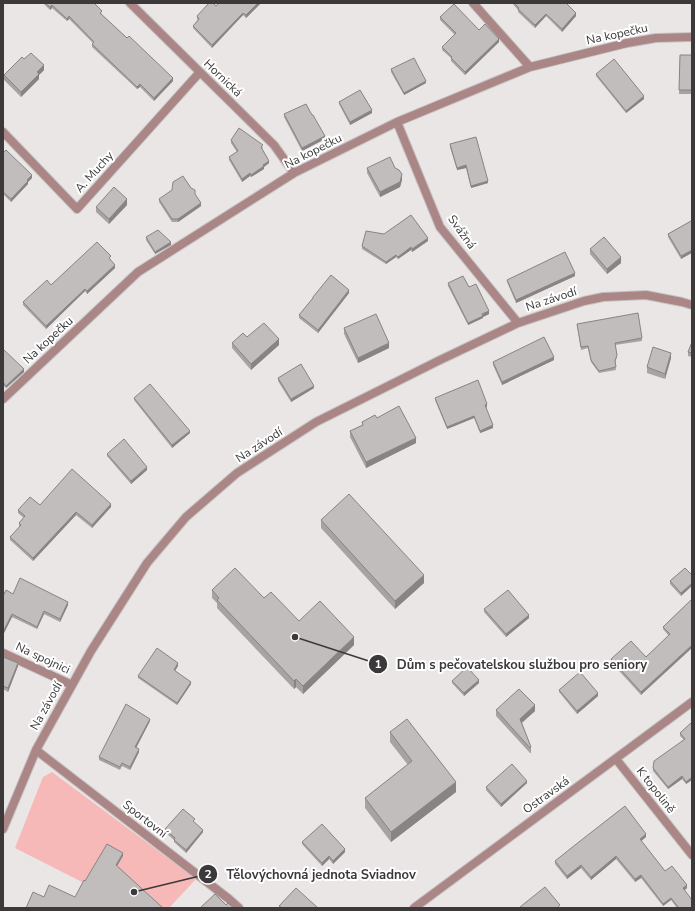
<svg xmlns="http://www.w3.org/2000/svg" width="695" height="911" font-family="'Nunito Sans',sans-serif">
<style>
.green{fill:#f7b8b8}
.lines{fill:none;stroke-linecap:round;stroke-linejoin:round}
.minor-casing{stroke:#c7c3c3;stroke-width:10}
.tertiary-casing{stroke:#c7c3c3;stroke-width:10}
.minor{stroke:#aa8686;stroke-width:8}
.tertiary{stroke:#aa8686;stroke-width:8}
.wall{fill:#a7a3a3}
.shaded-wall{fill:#888484}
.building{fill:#c2bdbd;stroke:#888484}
.labels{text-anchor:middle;stroke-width:4;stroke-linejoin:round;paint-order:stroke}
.street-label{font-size:12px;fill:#3b3939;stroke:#fff}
.leader{fill:none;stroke:#3b3939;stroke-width:1.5}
.callout-dot{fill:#3b3939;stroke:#fff;stroke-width:1.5}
.mark-label{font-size:12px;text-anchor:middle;font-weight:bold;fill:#fff}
.callout-label{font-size:13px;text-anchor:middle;font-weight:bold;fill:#3b3939;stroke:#fff;stroke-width:4;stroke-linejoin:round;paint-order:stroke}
</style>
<rect width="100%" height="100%" fill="#eae6e6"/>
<!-- green -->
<path class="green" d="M52,772L196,879L169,908H160L84,883L15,848L43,777Z"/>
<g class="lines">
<defs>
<path id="minor" d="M130,3L274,145L294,173
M473,3L530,67
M397,122L440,227L518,323
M3,132L77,209L200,72
M3,399L138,272L294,173L397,122L530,67L627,43L656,38L692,37
M3,653L72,685
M36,750L229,899L239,908
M616,759L692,855
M3,829L36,750L91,651L147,563L186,517L237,473L316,422L438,361L518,323L584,301L603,297L646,295L682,302L692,305"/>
<path id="tertiary" d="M414,908L692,702"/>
</defs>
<!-- minor casing -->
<use href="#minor" class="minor-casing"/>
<!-- tertiary casing -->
<use href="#tertiary" class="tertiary-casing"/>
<!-- minor -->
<use href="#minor" class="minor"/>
<!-- tertiary -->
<use href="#tertiary" class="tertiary"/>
</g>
<!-- wall -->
<path class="wall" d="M43,3H94L102,14H101L173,81L154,101L140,87L137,89L92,47V44L93,43L69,19L67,21L52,8L50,10Z
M219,3H261L246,18L243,15L212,48L193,28V26L198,20L197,19V16L216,6Z
M512,3H566L576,16L562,32L546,16L535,28L518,12V10Z
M440,17L479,30L499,42L465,75L451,61V58L442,50V47L455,35L440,20Z
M680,55H692V94H679Z
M24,59L44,70L39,75V79L21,97L4,80V75Z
M391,69L426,83L404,95L391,72Z
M596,74L644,99L626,113L596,76Z
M339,102L372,113L350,125L339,104Z
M284,114L325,139L302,151L284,117Z
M231,140L263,147L262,149L269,163L264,167V169L251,177L250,176L242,182L229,160V157L237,152L231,143Z
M450,144L488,183L471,188L466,168L457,170L450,147Z
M3,153L32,178L28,182V184L11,202L3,194Z
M367,168L402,180L400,187L380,197L367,173Z
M195,194L201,206L178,222H172L159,202V199Z
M127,205L109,224L96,212V207Z
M691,221L681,259L668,237V234Z
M146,237L171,245L155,254L146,240Z
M428,241L412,252L411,250L398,259L396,257L386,264L362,249V246Z
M590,249L621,263L607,274L590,254Z
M111,259L110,260L115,268L87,294L85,291L46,329L23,305V302L51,285Z
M575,276L516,303L507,282V280Z
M448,283L469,287L489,314L483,317V318L468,325L448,286Z
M349,293L318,333L299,318V315L313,298V297Z
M577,324L642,338V341L615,345L617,357L615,363L616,370L599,373L591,362L588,348L581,350Z
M344,328L389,348L358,363L344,334Z
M247,337L279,345L251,370L232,348V343Z
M692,342V357L688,356V352Z
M3,349L24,372L6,388L3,385Z
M671,358L665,379L647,373V367Z
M554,360L502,385L493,365V362Z
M278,378L314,388L291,402L278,381Z
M134,398L190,433L172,448L134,400Z
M435,398L487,407L485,408L493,428L480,433L474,418L447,429L435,400Z
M377,418L416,443L366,468L350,437V431L362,425V422Z
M107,454L147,470L131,484L107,456Z
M40,505L111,507L92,528L76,515L33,561L10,540V537L20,527L19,526V523L24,518L18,513V510Z
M321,520L424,583L395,609L321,528Z
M685,568L681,596L670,584V581Z
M212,590L264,598L299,621L354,645L303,694L296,687L294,689L217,608V603L212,598Z
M13,594L68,605L60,622L44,614L37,629L12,617L4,633L3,632V596Z
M692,599L641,695L611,662V659L646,657L669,636L663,629V627Z
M484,609L529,618L506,637L484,612Z
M3,657L18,666L8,692L3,689Z
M178,666L175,671L191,684L177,705L138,678V676Z
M452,681L479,683L464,696L452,683Z
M559,690L598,696L577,714L559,692Z
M496,710L535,711L522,723L531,747V753H530L496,716Z
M150,721L136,748L139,752L130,770L122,766L120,770L99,760V757Z
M692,722V780L686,784L682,779L668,789L653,771V768L684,740L680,736V733Z
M390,732L456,792L391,842L365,808V798L408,765L390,742Z
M527,783L501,807L486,790V787Z
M194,822L203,832L186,853L174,842V840L165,832V829Z
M646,837L641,841L665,871L687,888L685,890L692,908H677L671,900L663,906L641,878L635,882L616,859L591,880L581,868L567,879L555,864V861Z
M302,842L345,852L333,864L329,859L322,866L302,844Z"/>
<!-- shaded-wall -->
<path class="shaded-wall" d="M258,3H261L246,18V15Z
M52,5V8L50,10V7Z
M243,13V15L212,48V45Z
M576,13V16L562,32V29Z
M546,14V16L535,28V25Z
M69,16V19L67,21V19Z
M499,39V42L465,75V72Z
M44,65V70L39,75V79L21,97V92L37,72Z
M173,78V81L154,101V98Z
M426,81V83L404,95V93Z
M140,84V87L137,89V87Z
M644,96V99L626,113V111Z
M372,110V113L350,125V122Z
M325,136V139L302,151V148Z
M269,161V163L264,167V169L251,177V175L263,165Z
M466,165V168L457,170V168Z
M250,173V176L242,182V179Z
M402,174V180L400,187L380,197V192Z
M32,175V178L28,182V184L11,202V199Z
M488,181V183L471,188V186Z
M127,199V205L109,224V219Z
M201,203V206L178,222V219Z
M428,238V241L412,252V249Z
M171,242V245L155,254V252Z
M411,247V250L398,259V257Z
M692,250V253L681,259V256Z
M396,255V257L386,264V262Z
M621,257V263L607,274V269Z
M115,265V268L87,294V291Z
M575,273V276L516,303V300Z
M85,289V291L46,329V326Z
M349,290V293L318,333V330Z
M489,311V314L483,317V318L468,325V323L482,314Z
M279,339V345L251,370V364Z
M389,343V348L358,363V358Z
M671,353V358L665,379V374Z
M554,357V360L502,385V382Z
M24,369V372L6,388V386Z
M314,386V388L291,402V399Z
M487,404V407L485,408V405Z
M474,416V418L447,429V427Z
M493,425V428L480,433V431Z
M190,431V433L172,448V445Z
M416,438V443L366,468V462Z
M147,467V470L131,484V481Z
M111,504V507L92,528V525Z
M76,512V515L33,561V558Z
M424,575V583L395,609V601Z
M692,583V586L681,596V593Z
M68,602V605L60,622V619Z
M44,611V614L37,629V627Z
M12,614V617L4,633V630Z
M529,615V618L506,637V634Z
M354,637V645L303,694V686Z
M692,645V648L641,695V692Z
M18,663V666L8,692V688Z
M178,663V666L174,672V670Z
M296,679V687L294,689V681Z
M479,680V683L464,696V693Z
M191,682V684L177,705V703Z
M598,693V696L577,714V711Z
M535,705V711L520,724V719Z
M150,719V721L135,750V747Z
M139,749V752L130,770V767Z
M682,776V779L668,789V787Z
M692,777V780L686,784V782Z
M527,781V783L501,807V804Z
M456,782V792L391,842V832Z
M203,830V832L186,853V850Z
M646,834V837L640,842V839Z
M345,849V852L333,864V861Z
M123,853V856L116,868V865Z
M329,856V859L322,866V863Z
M616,856V859L591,880V877Z
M581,865V868L567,879V876Z
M641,875V878L635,882V879Z
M687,885V888L683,891V888Z
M671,898V900L663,906V904Z"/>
<!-- building -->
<path class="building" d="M45,3H94L102,11L100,13L127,38L129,36L173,78L154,98L140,84L137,87L92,44L94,42L69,16L67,19L52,5L50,7Z
M209,3H213L216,6L219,3H258L246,15L243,13L212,45L193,26L199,19L197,16Z
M514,3H566L576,13L562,29L546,14L535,25L518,9L519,8Z
M454,4L479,30L485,24L499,39L465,72L451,58L452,57L442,47L456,33L440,17Z
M31,53L44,65L37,72L39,74L21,92L4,75L22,57L24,59Z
M680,55H692V90H679Z
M414,58L426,81L404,93L391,69Z
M614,59L644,96L626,111L596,74Z
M360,90L372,110L350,122L339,102Z
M306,104L312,115H313L325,136L302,148L284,114Z
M239,128L263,145L261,147L269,161L263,165L264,166L251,175L250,173L242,179L229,157L238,151L231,140Z
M476,137L488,181L471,186L466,165L457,168L450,144Z
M6,150L32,175L27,180L28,181L11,199L3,192V153Z
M390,157L395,168L399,170L402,174L400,182L380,192L367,168Z
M183,176L191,188L195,190V194L201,203L178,219H172L159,199L172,190L173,182Z
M114,187L127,199L109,219L96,207Z
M411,215L428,238L412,249L411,247L398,257L396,255L386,262L362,246L366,231L384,234Z
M691,221L692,222V250L681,256L668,234Z
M158,230L171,242L155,252L146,237Z
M604,237L621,257L607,269L590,249Z
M97,242L111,256L109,258L115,265L87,291L85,289L46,326L23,302L47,280L51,285Z
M565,252L575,273L516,300L507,280Z
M331,275L349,290L318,330L299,315L313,298V297Z
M463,276L469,287L476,284L489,311L482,314L483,316L468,323L448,283Z
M638,313L642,338L615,343L617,355L615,361L616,367L599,371L591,360L588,346L581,347L577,324Z
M376,314L389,343L358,358L344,328Z
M264,323L279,339L251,364L232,343L243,333L247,337Z
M544,337L554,357L502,382L493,362Z
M692,342V353L688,352Z
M653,347L671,353L665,374L647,367Z
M3,349L24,369L6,386L3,382Z
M301,364L314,386L291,399L278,378Z
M478,380L487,404L485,405L493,425L480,431L474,416L447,427L435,398Z
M150,384L190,431L172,445L134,398Z
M399,406L416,438L366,462L350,431L363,425L362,422L375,415L377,418Z
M124,439L147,467L131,481L107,454Z
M72,469L111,504L92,525L76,512L33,558L10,537L21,525L19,523L25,516L18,510L30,497L40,505Z
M349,494L424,575L395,601L321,520Z
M235,568L264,598L271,592L299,621L320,601L354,637L303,686L296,679L294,681L217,600L219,598L212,590Z
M685,568L692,575V583L681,593L670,581Z
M20,578L68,602L60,619L44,611L37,627L12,614L4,630L3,629V596L6,590L13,594Z
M508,590L529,615L506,634L484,609Z
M692,599V645L641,692L611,659L631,641L646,657L670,634L663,627Z
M157,648L178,663L174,670L191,682L177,703L138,676Z
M3,657L18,663L8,688L3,686Z
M467,667L479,680L464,693L452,681Z
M580,672L598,693L577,711L559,690Z
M519,689L535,705L520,719L531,747L530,748L496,710Z
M126,704L150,719L135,747L139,749L130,767L122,763L120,767L99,757Z
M407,719L456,782L391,832L365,798L412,761L390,732Z
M692,722V777L686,782L682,776L668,787L653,768L654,761L685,739L680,733Z
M512,764L527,781L501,804L486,787Z
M625,806L646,834L640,839L665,871L672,866L687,885L683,888L692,900V908H679L671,898L663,904L641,875L635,879L616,856L591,877L581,865L567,876L555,861L575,845Z
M183,809L195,819L193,821L203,830L186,850L174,840L175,838L165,829Z
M322,824L345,849L333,861L329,856L322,863L302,842Z
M107,844L123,853L116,865L163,908H26L33,892L44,897L49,885L75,897L84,880L85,881Z
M545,887L560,905L557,908H521L520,907Z
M296,888L318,908H282L279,906Z
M215,894L226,905L228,903L234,908H200Z"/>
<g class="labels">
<!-- street labels -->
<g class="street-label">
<text transform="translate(617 34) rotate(-12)" y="4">Na kopečku</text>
<text transform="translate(223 78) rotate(44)" y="4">Hornická</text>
<text transform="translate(313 151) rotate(-27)" y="4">Na kopečku</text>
<text transform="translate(94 172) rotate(-48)" y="4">A. Muchy</text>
<text transform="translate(462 232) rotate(54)" y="4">Svážná</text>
<text transform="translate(551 299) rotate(-18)" y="4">Na závodí</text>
<text transform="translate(48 340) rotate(-43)" y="4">Na kopečku</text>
<text transform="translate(259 445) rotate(-33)" y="4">Na závodí</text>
<text transform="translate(43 658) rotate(25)" y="4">Na spojnici</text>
<text transform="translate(46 706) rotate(-61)" y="4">Na závodí</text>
<text transform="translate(656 790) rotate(52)" y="4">K topolině</text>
<text transform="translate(546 795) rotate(-36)" y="4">Ostravská</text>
<text transform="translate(145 819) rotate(38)" y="4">Sportovní</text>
</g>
</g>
<!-- callouts -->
<path class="leader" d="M295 637L378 664M134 892L208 874"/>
<g class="callout-dot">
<circle cx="295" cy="637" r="4"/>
<circle cx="134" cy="892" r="4"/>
<circle cx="378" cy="664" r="10"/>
<circle cx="208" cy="874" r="10"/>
</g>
<g class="mark-label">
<text x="378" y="668">1</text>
<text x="208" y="878">2</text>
</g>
<g class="callout-label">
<text x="522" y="669">Dům s pečovatelskou službou pro seniory</text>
<text x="321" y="879">Tělovýchovná jednota Sviadnov</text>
</g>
<!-- border -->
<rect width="695" height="911" fill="none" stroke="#3b3939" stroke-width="8"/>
</svg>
